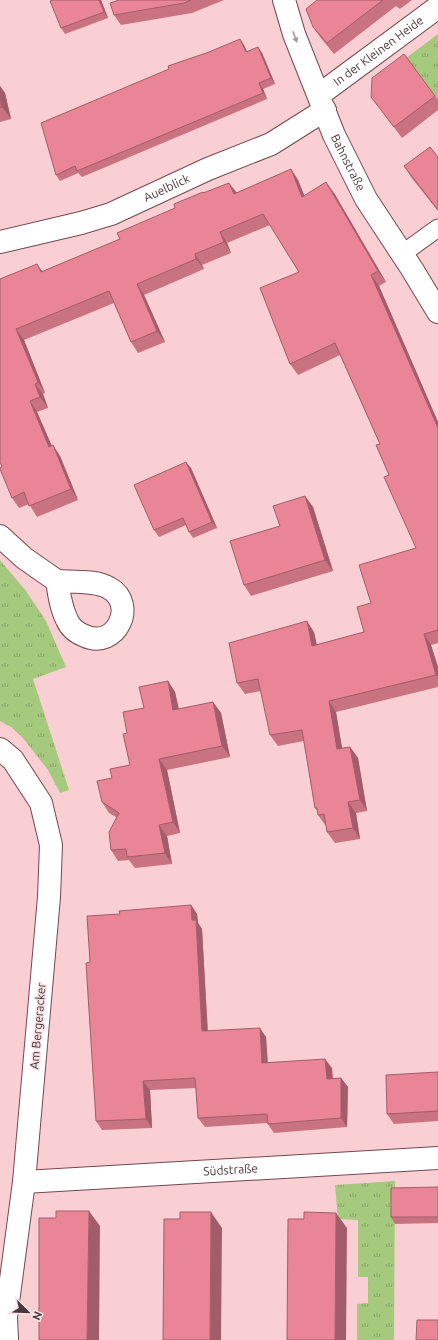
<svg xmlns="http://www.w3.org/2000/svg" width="438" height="1340" font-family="Ubuntu,sans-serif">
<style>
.grass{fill:url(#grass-tufts)}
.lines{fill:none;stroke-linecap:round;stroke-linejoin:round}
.lane-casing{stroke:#74484f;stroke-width:19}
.street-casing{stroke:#74484f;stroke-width:24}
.lane{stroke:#fff;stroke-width:17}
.street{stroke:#fff;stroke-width:22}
.wall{fill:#c87282}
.shaded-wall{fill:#a35d6a}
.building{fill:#e98597;stroke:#a35d6a}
.oneway{fill:#a59a9c}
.labels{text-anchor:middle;stroke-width:3;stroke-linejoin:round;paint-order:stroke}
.street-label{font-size:12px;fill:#4b3639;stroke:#f8e2e5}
</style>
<defs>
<pattern id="grass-tufts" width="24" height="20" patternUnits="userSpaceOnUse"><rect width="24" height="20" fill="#a5c97d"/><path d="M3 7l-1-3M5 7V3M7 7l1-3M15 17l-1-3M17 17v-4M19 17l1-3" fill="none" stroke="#88a467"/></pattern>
</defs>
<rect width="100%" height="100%" fill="#f9cfd4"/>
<!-- grass -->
<path class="grass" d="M438,34V100L406,58Z
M0,560L26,591L46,621L66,667L33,679L69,790L60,793L48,770L23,738L11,727L0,721Z
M395,1181L394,1340H357V1304L368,1303V1277H358V1220L338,1219L335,1185Z"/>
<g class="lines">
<defs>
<path id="lane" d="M402,254L438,228"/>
<g id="street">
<path id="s1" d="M284,0L294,34L334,135L366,199L412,269L438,312"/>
<path id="s2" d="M319,95L438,7"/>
<path id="s3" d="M0,242L81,223L111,214L208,169L271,144L325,110"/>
<path d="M0,536L24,558L57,581"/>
<path d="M57,581C72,582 96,580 109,588C138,604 116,650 85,636C77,633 70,627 67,620C61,608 59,594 57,581Z"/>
<path d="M0,749L13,760L41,803L51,845L49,897L24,1182L6,1317L7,1340"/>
<path id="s4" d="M24,1182L438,1158"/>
</g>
</defs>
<!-- lane casing -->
<use href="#lane" class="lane-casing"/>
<!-- street casing -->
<use href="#street" class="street-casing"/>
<!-- lane -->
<use href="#lane" class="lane"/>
<!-- street -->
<use href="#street" class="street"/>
</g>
<!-- wall -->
<path class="wall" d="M53,0H101L108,18L65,34L61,28Z
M119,0H224L192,13L121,25L114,15Z
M317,0H412L400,9L396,6L334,54L320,37L313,27Z
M244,45L247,52L258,47L262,53L275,84L263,89L267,99L82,177L78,173L60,181L56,175Z
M404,54L438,100V110L402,138L371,97Z
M0,86L5,93L11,119L0,122Z
M438,157V211L411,177L404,166Z
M291,169L298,180L304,195L334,193L386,282L379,286L438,422V643L431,645L438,667V687L336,712L342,748L350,747L358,758L367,811L356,813L360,839L335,843L327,832L326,826L318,815V812L315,808L304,741L278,746L270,735L261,691L245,694L237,683L314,632L317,645L364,632L371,603L416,548L389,475L380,444L340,355L298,375L290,364L299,272L270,225L227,243L231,253L202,265L204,269L144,295L165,342L138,353L131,342L114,303L24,340L45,393L43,394L48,408L37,412L52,446L60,456L78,500L37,517L29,504L19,508L12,498L2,467L0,279L43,271L120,239L175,208L204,193L229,183L236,193Z
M191,468L217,528L193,538L189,532L186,525L159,537L154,530Z
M305,496L313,507L333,571L251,596L244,585L280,526Z
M168,681L175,692L179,709L213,702L221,713L230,757L167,770L180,833L167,836L172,864L135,868L129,860L118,861L111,850L116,817L109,813L102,802L112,778L130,765L144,708Z
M191,905L197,914L198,923L202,929L208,1031L266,1037L268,1063L332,1068L333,1078H341L348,1087L347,1127L274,1133L267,1123L205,1127L198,1118L196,1088L150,1090L152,1128L102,1130L96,1121L90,962L120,914Z
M438,1072V1121L394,1124L387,1114Z
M438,1187V1223L395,1224L391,1217Z"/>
<!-- shaded-wall -->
<path class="shaded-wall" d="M99,0H101L108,18L104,12Z
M240,39L244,45L250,58L246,52Z
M258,47L262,53L275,84L271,78Z
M259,83L263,89L267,99L263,93Z
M0,86L5,93L11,119L2,107L0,97Z
M291,169L298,180L309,207L302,197Z
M326,182L334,193L386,282L378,271Z
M229,183L237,193L234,194Z
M220,232L227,243L231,253L224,242Z
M195,254L202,265L204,269L196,259Z
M37,264L45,275L41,272Z
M371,275L379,286L438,422V428Z
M137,284L144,295L165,342L157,331Z
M16,329L24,340L45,393L38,382Z
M35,384L43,394L48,408L40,397Z
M30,401L37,412L57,458L49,447Z
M53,445L60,456L78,500L71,489Z
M186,462L191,468L217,528L212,522Z
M305,496L313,507L333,571L325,560Z
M307,621L314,632L319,657L312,646Z
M424,634L431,645L438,667V677L436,675Z
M168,681L175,692L181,721L173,710Z
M329,701L336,712L344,760L337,749Z
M213,702L221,713L230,757L222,746Z
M350,747L358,758L367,811L360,800Z
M159,759L167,770L180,833L173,822Z
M348,802L356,813L360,839L353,828Z
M159,825L167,836L172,864L165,853Z
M191,905L197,914L198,923L202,929L208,1040L202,1031Z
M260,1028L266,1037L268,1072L262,1063Z
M325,1059L332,1068L333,1088L327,1079Z
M341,1078L348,1087L347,1127L341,1118Z
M143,1081L150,1090L152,1128L146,1119Z
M89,1211L100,1226L99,1340H87Z
M211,1212L222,1228L221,1340H210Z
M336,1213L347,1228L346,1340H335Z"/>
<!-- building -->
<path class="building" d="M53,0H99L104,12L61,28L50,1Z
M119,0H191L184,3L114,15L110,3Z
M317,0H383L327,43L313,27L306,9Z
M240,39L246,52L258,47L271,78L259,83L263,93L77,171L75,166L56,175L41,123L169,69L168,66L209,52Z
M404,54L435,96L394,127L371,97L372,78Z
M0,97L2,107L0,108Z
M430,147L438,157V210L404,166Z
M291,169L302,197L326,182L378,271L371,275L438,428V630L424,634L436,675L329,701L337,749L350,747L360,800L348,802L353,828L327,832L324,814L318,815L317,808H315L302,730L270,735L258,679L237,683L229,643L307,621L312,646L364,632L357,607L371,603L359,565L416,548L384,477L389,475L376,445L380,444L335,343L290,364L260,288L299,272L263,214L220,232L224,242L195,254L196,259L137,284L157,331L131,342L109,291L16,329L38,382L35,384L40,397L30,401L49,447L53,445L71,489L29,506L24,492L12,498L0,469V468L2,467L0,462V279L37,264L41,272L120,239L117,233L175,208L174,204L203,192V193L229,183L234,194Z
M186,462L212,522L189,532L183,518L154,530L134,485Z
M305,496L325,560L244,585L230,541L280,526L273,506Z
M168,681L173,710L213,702L222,746L159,759L173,822L159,825L165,853L127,857L126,849L111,850L109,832L119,813L102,802L97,781L112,778L110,769L130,765L123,734L127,733L123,712L144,708L139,687Z
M191,905L192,920H196L202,1031L260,1028L262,1063L325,1059L327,1079L341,1078V1118L268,1124L267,1114L198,1118L195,1078L143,1081L146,1119L96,1121L86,963L90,962L87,916L120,914L119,911Z
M438,1072V1111L387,1114L386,1075Z
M438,1187V1217H391V1188Z
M56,1211H89L87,1340H39V1218H56Z
M180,1212H211L210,1340H163L164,1219H180Z
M304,1212L336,1213L335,1340H287L288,1219H304Z
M417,1320H438V1340H416Z"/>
<!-- one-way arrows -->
<defs><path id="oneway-solid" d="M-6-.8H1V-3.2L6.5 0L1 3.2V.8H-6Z"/></defs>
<use class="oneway" href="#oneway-solid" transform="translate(295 37) rotate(70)"/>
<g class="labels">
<!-- street labels -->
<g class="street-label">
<text dy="4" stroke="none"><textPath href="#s2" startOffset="74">In der Kleinen Heide</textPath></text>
<text dy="4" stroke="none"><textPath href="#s1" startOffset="175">Bahnstraße</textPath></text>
<text dy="4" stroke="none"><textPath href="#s3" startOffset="176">Auelblick</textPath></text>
<text transform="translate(38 1026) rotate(-85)" y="4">Am Bergeracker</text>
<text dy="4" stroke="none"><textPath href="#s4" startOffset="207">Südstraße</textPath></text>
</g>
</g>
<!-- north arrow -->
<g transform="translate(28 1312) rotate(113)" stroke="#f8e2e5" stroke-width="3" paint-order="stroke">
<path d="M0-3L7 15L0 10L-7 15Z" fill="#4b3639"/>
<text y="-6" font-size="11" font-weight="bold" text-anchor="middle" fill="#4b3639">N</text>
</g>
</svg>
